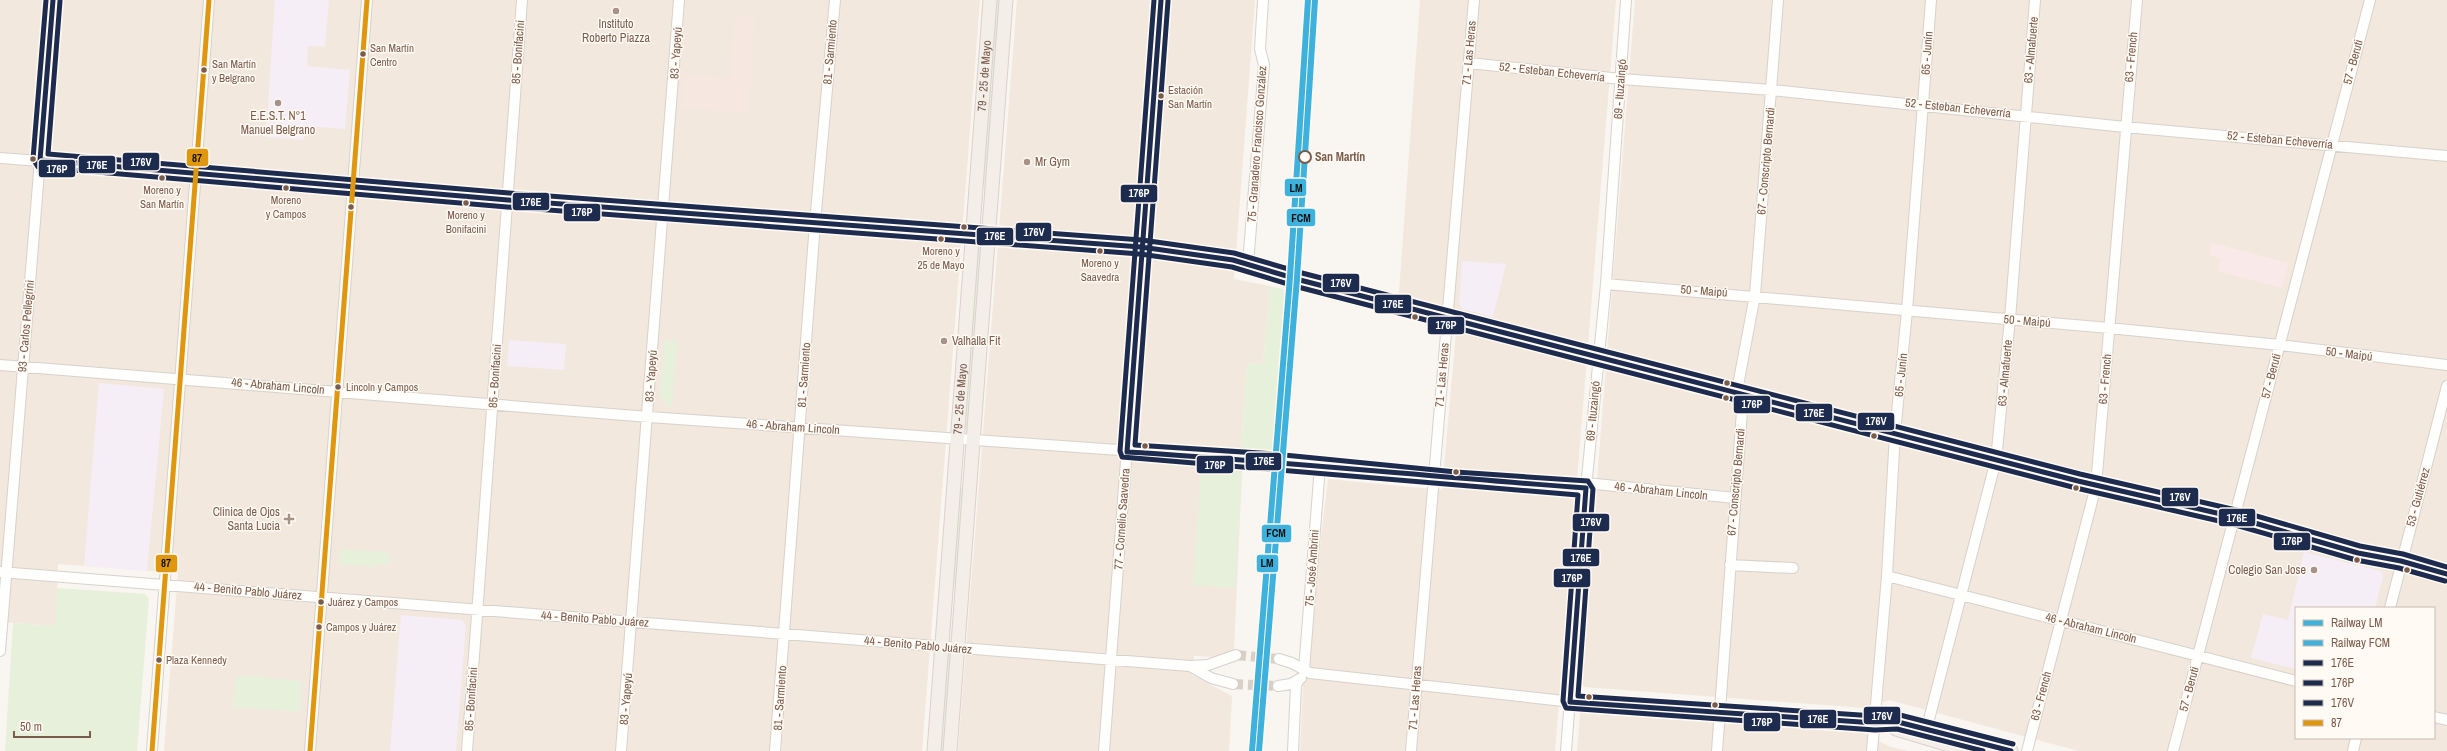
<svg xmlns="http://www.w3.org/2000/svg" width="2447" height="751" font-family="'Archivo Narrow',sans-serif">
<style>
.residential{fill:#f2e8de;fill-rule:evenodd}
.commercial{fill:#f6e8e1}
.education{fill:#f6eef6}
.medical{fill:#fae9e9}
.green{fill:#e7f0db}
.lines{fill:none;stroke-linecap:round;stroke-linejoin:round}
.minor-tunnel{stroke:#d9cfc7;stroke-width:10;stroke-dasharray:10 5;stroke-linecap:butt}
.minor-casing{stroke:#d7d1cb;stroke-width:12}
.major-casing{stroke:#dad1cc;stroke-width:15}
.minor{stroke:#fefefd;stroke-width:10}
.major{stroke:#f3eee8;stroke-width:13}
.bus-1-casing{stroke:#fffaf3;stroke-width:8}
.bus-2-casing{stroke:#fffaf3;stroke-width:8}
.bus-3-casing{stroke:#fffaf3;stroke-width:8}
.bus-4-casing{stroke:#fffaf3;stroke-width:8}
.bus-1{stroke:#1d2b4f;stroke-width:5}
.bus-2{stroke:#1d2b4f;stroke-width:5}
.bus-3{stroke:#1d2b4f;stroke-width:5}
.bus-4{stroke:#de970f;stroke-width:5}
.rail-1-casing{stroke:#fffaf3;stroke-width:9}
.rail-2-casing{stroke:#fffaf3;stroke-width:9}
.rail-1{stroke:#3eb2dd;stroke-width:6}
.rail-2{stroke:#3eb2dd;stroke-width:6}
.poi-dot{fill:#a69286;stroke:#fffaf3;stroke-width:1.5}
.bus-dot{fill:#7a5c4d;stroke:#fffaf3;stroke-width:1.5}
.stop-dot{fill:#fffaf3;stroke:#7a5c4d;stroke-width:2}
.labels{text-anchor:middle;stroke-width:3;stroke-linejoin:round;paint-order:stroke}
.bus-label{font-size:11px;fill:#7a5c4d;stroke:#fffaf3;text-anchor:start}
.poi-label{font-size:12px;fill:#7a5c4d;stroke:#fffaf3}
.street-label{font-size:12px;fill:#7a5c4d;stroke:#fffaf3}
.stop-label{font-size:12px;font-weight:bold;fill:#7a5c4d;stroke:#fffaf3;text-anchor:start}
.line-badge{stroke:#fffaf3;stroke-width:1.5}
.badge-label{font-size:11px;text-anchor:middle;font-weight:bold;fill:#fff}
.pale-badge-label{font-size:11px;text-anchor:middle;font-weight:bold;fill:#111}
</style>
<rect width="100%" height="100%" fill="#f9f5f0"/>
<!-- residential -->
<path class="residential" d="M0,0H980L922,751H164L178,573L58,564L56,626L0,622Z
M1017,0H1255L1234,279L1270,286L1263,364L1247,363L1241,451L1242,472L1234,650L1216,657L1194,656L1192,675L1232,696L1229,751H958Z
M1420,0H1616L1555,751H1300L1303,686L1328,479L1442,490L1458,310L1399,293Z
M1635,0H2447V751H2079L1889,700L1865,708L1584,687L1581,682ZM2296,608H2434V738H2296Z
M1580,713L1863,733L1891,747L1908,751H1577Z"/>
<!-- commercial -->
<path class="commercial" d="M735,17L755,18L748,113L682,108L684,75L731,79Z"/>
<!-- education -->
<path class="education" d="M275,0H329L325,47L308,46L307,66L350,70L345,129L306,126L304,140L266,137Z
M1462,261L1506,264L1493,317L1462,309L1459,304Z
M509,340L566,344L564,370L507,366Z
M99,383L164,389L147,571L84,566Z
M2304,552L2381,571L2383,576L2375,608H2296V669L2251,658L2263,614L2288,620Z
M401,615L462,620L466,625L456,751H390Z"/>
<!-- medical -->
<path class="medical" d="M2212,243L2289,263L2282,288L2217,271L2221,258L2209,255Z"/>
<!-- green -->
<path class="green" d="M996,0H1000L985,195L983,182Z
M979,240L982,241L967,429L964,428Z
M1270,286L1286,290L1272,454L1241,451L1247,363L1263,364Z
M664,340L677,341L672,407H669L660,395Z
M1201,469L1242,472L1235,588L1193,585Z
M960,482L963,496L952,634L955,589L953,573Z
M340,549L390,553L389,565L377,564L376,567L338,564Z
M57,588L145,594L149,599L137,751H5L13,623L55,626Z
M950,652L944,751H940L947,653Z
M236,675L302,681L300,712L233,707Z"/>
<g class="lines">
<!-- minor-tunnel -->
<path class="minor-tunnel" d="M1236,655L1279,659
M1233,684L1278,686"/>
<defs>
<path id="minor" d="M1469,63L1621,79L1772,90L2125,127L2447,156
M0,158L288,180L353,187L508,200L1141,247L1233,260L1300,280L2078,481L2234,517L2358,553L2401,561L2447,574
M1248,264L1264,65L1260,49L1263,0
M1606,284L2109,328L2280,345L2447,365
M0,365L649,417L1274,461L1455,479L1586,488
M1586,483L1735,498
M1730,565L1793,568
M0,572L1190,666L1208,665L1236,655
M1887,576L2296,681
M2390,608L2447,386
M0,651L53,0
M1279,659L1292,663L1310,673L1591,704L1875,723
M1190,666L1211,678L1233,684
M1304,670L1320,466
M1278,686L1291,684L1301,678
M2434,717L2447,720
M1925,735L1996,460L2010,319L2035,0
M152,751L209,0
M310,751L367,0
M467,751L522,0
M621,751L679,0
M775,751L815,223L835,0
M1104,751L1161,0
M1293,751L1296,685L1299,680
M1411,751L1474,0
M1566,751L1586,488L1606,284L1626,0
M1717,751L1742,411L1739,380L1755,295L1778,0
M1872,751L1887,576L1895,433L1907,311L1931,0
M2027,751L2096,486L2137,0
M2173,751L2370,0
M2353,751L2356,738"/>
<g id="major">
<path d="M1875,723L1898,722L2011,751"/>
<path d="M1896,729L1969,751"/>
<path id="s1" d="M934,751L990,0"/>
<path d="M950,751L1006,0"/>
</g>
</defs>
<!-- minor casing -->
<use href="#minor" class="minor-casing"/>
<!-- major casing -->
<use href="#major" class="major-casing"/>
<!-- minor -->
<use href="#minor" class="minor"/>
<!-- major -->
<use href="#major" class="major"/>
<defs>
<path id="bus-1" d="M53,0L40,160L508,200L1141,247L1233,260L1300,280L2078,481L2234,517L2358,553L2401,561L2447,574
M1161,0L1127,452C1280,461 1433,477 1586,488L1570,702L1875,723L1898,722L2011,751"/>
<path id="bus-2" d="M46,0L33,159L38,167L507,207L1140,254L1232,267L1298,287L2076,488L2232,524L2356,560L2399,568L2445,581
M1154,0L1120,451L1122,457L1578,495L1563,701L1566,708L1875,730L1897,729L1983,751"/>
<path id="bus-3" d="M60,1L48,154L509,193L1142,240L1234,253L1302,273L2080,474L2236,510L2360,546L2403,554L2447,567
M1168,1L1135,445L1274,454L1456,472L1588,481L1593,489L1578,696L1875,716L1900,715L2013,744"/>
<path id="bus-4" d="M152,751L209,0
M310,751L367,0"/>
</defs>
<!-- bus-1 casing -->
<use href="#bus-1" class="bus-1-casing"/>
<!-- bus-2 casing -->
<use href="#bus-2" class="bus-2-casing"/>
<!-- bus-3 casing -->
<use href="#bus-3" class="bus-3-casing"/>
<!-- bus-4 casing -->
<use href="#bus-4" class="bus-4-casing"/>
<!-- bus-1 -->
<use href="#bus-1" class="bus-1"/>
<!-- bus-2 -->
<use href="#bus-2" class="bus-2"/>
<!-- bus-3 -->
<use href="#bus-3" class="bus-3"/>
<!-- bus-4 -->
<use href="#bus-4" class="bus-4"/>
<defs>
<path id="rail-1" d="M1252,751L1290,277L1308,0"/>
<path id="rail-2" d="M1259,751L1297,278L1315,0"/>
</defs>
<!-- rail-1 casing -->
<use href="#rail-1" class="rail-1-casing"/>
<!-- rail-2 casing -->
<use href="#rail-2" class="rail-2-casing"/>
<!-- rail-1 -->
<use href="#rail-1" class="rail-1"/>
<!-- rail-2 -->
<use href="#rail-2" class="rail-2"/>
</g>
<!-- markers -->
<g class="poi-dot">
<circle cx="616" cy="11" r="4"/>
<circle cx="278" cy="103" r="4"/>
<circle cx="1027" cy="162" r="4"/>
<circle cx="944" cy="341" r="4"/>
<path d="M287 513h4v4h4v4h-4v4h-4v-4h-4v-4h4z"/>
<circle cx="2314" cy="570" r="4"/>
</g>
<g class="bus-dot">
<circle cx="363" cy="54" r="3.5"/>
<circle cx="204" cy="70" r="3.5"/>
<circle cx="1161" cy="96" r="3.5"/>
<circle cx="33" cy="159" r="3.5"/>
<circle cx="162" cy="178" r="3.5"/>
<circle cx="286" cy="188" r="3.5"/>
<circle cx="466" cy="203" r="3.5"/>
<circle cx="351" cy="207" r="3.5"/>
<circle cx="964" cy="227" r="3.5"/>
<circle cx="941" cy="239" r="3.5"/>
<circle cx="1100" cy="251" r="3.5"/>
<circle cx="1415" cy="317" r="3.5"/>
<circle cx="1727" cy="383" r="3.5"/>
<circle cx="338" cy="387" r="3.5"/>
<circle cx="1726" cy="398" r="3.5"/>
<circle cx="1874" cy="436" r="3.5"/>
<circle cx="1145" cy="446" r="3.5"/>
<circle cx="1456" cy="472" r="3.5"/>
<circle cx="2076" cy="488" r="3.5"/>
<circle cx="2357" cy="560" r="3.5"/>
<circle cx="2407" cy="570" r="3.5"/>
<circle cx="321" cy="602" r="3.5"/>
<circle cx="319" cy="627" r="3.5"/>
<circle cx="159" cy="660" r="3.5"/>
<circle cx="1589" cy="697" r="3.5"/>
<circle cx="1715" cy="705" r="3.5"/>
</g>
<circle class="stop-dot" cx="1305" cy="157" r="6"/>
<g class="labels">
<!-- bus labels -->
<g class="bus-label">
<text x="370" y="52">San Martín<tspan x="370" dy="14">Centro</tspan></text>
<text x="212" y="68">San Martín<tspan x="212" dy="14">y Belgrano</tspan></text>
<text x="1168" y="94">Estación<tspan x="1168" dy="14">San Martín</tspan></text>
<text x="162" y="194" text-anchor="middle">Moreno y<tspan x="162" dy="14">San Martín</tspan></text>
<text x="286" y="204" text-anchor="middle">Moreno<tspan x="286" dy="14">y Campos</tspan></text>
<text x="466" y="219" text-anchor="middle">Moreno y<tspan x="466" dy="14">Bonifacini</tspan></text>
<text x="941" y="255" text-anchor="middle">Moreno y<tspan x="941" dy="14">25 de Mayo</tspan></text>
<text x="1100" y="267" text-anchor="middle">Moreno y<tspan x="1100" dy="14">Saavedra</tspan></text>
<text x="346" y="391">Lincoln y Campos</text>
<text x="328" y="606">Juárez y Campos</text>
<text x="326" y="631">Campos y Juárez</text>
<text x="166" y="664">Plaza Kennedy</text>
</g>
<!-- poi labels -->
<g class="poi-label">
<text x="616" y="28">Instituto<tspan x="616" dy="14">Roberto Piazza</tspan></text>
<text x="278" y="120">E.E.S.T. N°1<tspan x="278" dy="14">Manuel Belgrano</tspan></text>
<text x="1035" y="166" text-anchor="start">Mr Gym</text>
<text x="952" y="345" text-anchor="start">Valhalla Fit</text>
<text x="280" y="516" text-anchor="end">Clinica de Ojos<tspan x="280" dy="14">Santa Lucia</tspan></text>
<text x="2306" y="574" text-anchor="end">Colegio San Jose</text>
</g>
<!-- street labels -->
<g class="street-label">
<text transform="translate(2031 50) rotate(-85)" y="4">63 - Almafuerte</text>
<text transform="translate(518 52) rotate(-86)" y="4">85 - Bonifacini</text>
<text transform="translate(830 52) rotate(-85)" y="4">81 - Sarmiento</text>
<text transform="translate(676 53) rotate(-86)" y="4">83 - Yapeyú</text>
<text transform="translate(1469 53) rotate(-85)" y="4">71 - Las Heras</text>
<text transform="translate(1927 53) rotate(-86)" y="4">65 - Junín</text>
<text transform="translate(2131 57) rotate(-85)" y="4">63 - French</text>
<text transform="translate(2353 62) rotate(-75)" y="4">57 - Beruti</text>
<text transform="translate(1552 72) rotate(6)" y="4">52 - Esteban Echeverría</text>
<text dy="4" stroke="none"><textPath href="#s1" startOffset="677">79 - 25 de Mayo</textPath></text>
<text transform="translate(1620 89) rotate(-86)" y="4">69 - Ituzaingó</text>
<text transform="translate(1958 108) rotate(6)" y="4">52 - Esteban Echeverría</text>
<text transform="translate(2280 140) rotate(5)" y="4">52 - Esteban Echeverría</text>
<text transform="translate(1257 144) rotate(-86)" y="4">75 - Granadero Francisco González</text>
<text transform="translate(1766 161) rotate(-85)" y="4">67 - Conscripto Bernardi</text>
<text transform="translate(1704 291) rotate(4)" y="4">50 - Maipú</text>
<text transform="translate(2027 321) rotate(5)" y="4">50 - Maipú</text>
<text transform="translate(26 326) rotate(-85)" y="4">93 - Carlos Pellegrini</text>
<text transform="translate(2349 354) rotate(7)" y="4">50 - Maipú</text>
<text transform="translate(2005 373) rotate(-85)" y="4">63 - Almafuerte</text>
<text transform="translate(804 375) rotate(-86)" y="4">81 - Sarmiento</text>
<text transform="translate(1442 375) rotate(-85)" y="4">71 - Las Heras</text>
<text transform="translate(1901 375) rotate(-84)" y="4">65 - Junín</text>
<text transform="translate(495 376) rotate(-86)" y="4">85 - Bonifacini</text>
<text transform="translate(651 376) rotate(-86)" y="4">83 - Yapeyú</text>
<text transform="translate(2271 376) rotate(-75)" y="4">57 - Beruti</text>
<text transform="translate(2105 379) rotate(-85)" y="4">63 - French</text>
<text transform="translate(278 386) rotate(5)" y="4">46 - Abraham Lincoln</text>
<text dy="4" stroke="none"><textPath href="#s1" startOffset="353">79 - 25 de Mayo</textPath></text>
<text transform="translate(1593 411) rotate(-85)" y="4">69 - Ituzaingó</text>
<text transform="translate(793 427) rotate(4)" y="4">46 - Abraham Lincoln</text>
<text transform="translate(1736 482) rotate(-85)" y="4">67 - Conscripto Bernardi</text>
<text transform="translate(1661 491) rotate(6)" y="4">46 - Abraham Lincoln</text>
<text transform="translate(2418 497) rotate(-75)" y="4">53 - Gutiérrez</text>
<text transform="translate(1122 519) rotate(-86)" y="4">77 - Cornelio Saavedra</text>
<text transform="translate(1312 568) rotate(-86)" y="4">75 - José Ambrini</text>
<text transform="translate(248 591) rotate(5)" y="4">44 - Benito Pablo Juárez</text>
<text transform="translate(595 619) rotate(4)" y="4">44 - Benito Pablo Juárez</text>
<text transform="translate(2091 628) rotate(14)" y="4">46 - Abraham Lincoln</text>
<text transform="translate(918 645) rotate(5)" y="4">44 - Benito Pablo Juárez</text>
<text transform="translate(2189 689) rotate(-75)" y="4">57 - Beruti</text>
<text transform="translate(2041 696) rotate(-75)" y="4">63 - French</text>
<text transform="translate(780 698) rotate(-86)" y="4">81 - Sarmiento</text>
<text transform="translate(1415 698) rotate(-86)" y="4">71 - Las Heras</text>
<text transform="translate(471 699) rotate(-86)" y="4">85 - Bonifacini</text>
<text transform="translate(626 699) rotate(-85)" y="4">83 - Yapeyú</text>
</g>
<!-- stop labels -->
<g class="stop-label">
<text x="1315" y="161">San Martín</text>
</g>
</g>
<g class="line-badge">
<rect x="186" y="148" width="23" height="19" rx="4" fill="#de970f"/>
<rect x="122" y="152" width="38" height="19" rx="4" fill="#1d2b4f"/>
<rect x="78" y="155" width="38" height="19" rx="4" fill="#1d2b4f"/>
<rect x="38" y="159" width="38" height="19" rx="4" fill="#1d2b4f"/>
<rect x="1284" y="178" width="23" height="19" rx="4" fill="#3eb2dd"/>
<rect x="1120" y="184" width="38" height="19" rx="4" fill="#1d2b4f"/>
<rect x="512" y="192" width="38" height="19" rx="4" fill="#1d2b4f"/>
<rect x="563" y="203" width="38" height="19" rx="4" fill="#1d2b4f"/>
<rect x="1286" y="208" width="30" height="19" rx="4" fill="#3eb2dd"/>
<rect x="1015" y="222" width="37" height="20" rx="4" fill="#1d2b4f"/>
<rect x="976" y="227" width="38" height="19" rx="4" fill="#1d2b4f"/>
<rect x="1322" y="273" width="38" height="20" rx="4" fill="#1d2b4f"/>
<rect x="1374" y="294" width="38" height="20" rx="4" fill="#1d2b4f"/>
<rect x="1427" y="316" width="38" height="19" rx="4" fill="#1d2b4f"/>
<rect x="1733" y="395" width="38" height="19" rx="4" fill="#1d2b4f"/>
<rect x="1795" y="403" width="38" height="19" rx="4" fill="#1d2b4f"/>
<rect x="1857" y="412" width="38" height="19" rx="4" fill="#1d2b4f"/>
<rect x="1245" y="452" width="37" height="19" rx="4" fill="#1d2b4f"/>
<rect x="1196" y="455" width="38" height="19" rx="4" fill="#1d2b4f"/>
<rect x="2161" y="487" width="38" height="20" rx="4" fill="#1d2b4f"/>
<rect x="2218" y="508" width="38" height="19" rx="4" fill="#1d2b4f"/>
<rect x="1572" y="513" width="38" height="19" rx="4" fill="#1d2b4f"/>
<rect x="1261" y="524" width="31" height="19" rx="4" fill="#3eb2dd"/>
<rect x="2273" y="532" width="38" height="19" rx="4" fill="#1d2b4f"/>
<rect x="1562" y="548" width="38" height="19" rx="4" fill="#1d2b4f"/>
<rect x="155" y="554" width="23" height="19" rx="4" fill="#de970f"/>
<rect x="1256" y="554" width="23" height="19" rx="4" fill="#3eb2dd"/>
<rect x="1553" y="568" width="38" height="20" rx="4" fill="#1d2b4f"/>
<rect x="1863" y="706" width="38" height="19" rx="4" fill="#1d2b4f"/>
<rect x="1799" y="709" width="38" height="20" rx="4" fill="#1d2b4f"/>
<rect x="1743" y="712" width="38" height="20" rx="4" fill="#1d2b4f"/>
</g>
<g class="badge-label">
<text x="141" y="166">176V</text>
<text x="97" y="169">176E</text>
<text x="57" y="173">176P</text>
<text x="1139" y="197">176P</text>
<text x="531" y="206">176E</text>
<text x="582" y="216">176P</text>
<text x="1034" y="236">176V</text>
<text x="995" y="240">176E</text>
<text x="1341" y="287">176V</text>
<text x="1393" y="308">176E</text>
<text x="1446" y="329">176P</text>
<text x="1752" y="408">176P</text>
<text x="1814" y="417">176E</text>
<text x="1876" y="425">176V</text>
<text x="1264" y="465">176E</text>
<text x="1215" y="469">176P</text>
<text x="2180" y="501">176V</text>
<text x="2237" y="522">176E</text>
<text x="1591" y="526">176V</text>
<text x="2292" y="545">176P</text>
<text x="1581" y="562">176E</text>
<text x="1572" y="582">176P</text>
<text x="1882" y="720">176V</text>
<text x="1818" y="723">176E</text>
<text x="1762" y="726">176P</text>
</g>
<g class="pale-badge-label">
<text x="197" y="162">87</text>
<text x="1296" y="192">LM</text>
<text x="1301" y="222">FCM</text>
<text x="1276" y="537">FCM</text>
<text x="166" y="567">87</text>
<text x="1267" y="567">LM</text>
</g>
<!-- legend -->
<rect x="2295" y="607" width="140" height="132" fill="#fffaf3" stroke="#cabbb1"/>
<rect x="2303" y="620" width="20" height="6" fill="#3eb2dd" stroke="#cabbb1"/>
<text x="2331" y="627" font-size="12" fill="#7a5c4d">Railway LM</text>
<rect x="2303" y="640" width="20" height="6" fill="#3eb2dd" stroke="#cabbb1"/>
<text x="2331" y="647" font-size="12" fill="#7a5c4d">Railway FCM</text>
<rect x="2303" y="660" width="20" height="6" fill="#1d2b4f" stroke="#cabbb1"/>
<text x="2331" y="667" font-size="12" fill="#7a5c4d">176E</text>
<rect x="2303" y="680" width="20" height="6" fill="#1d2b4f" stroke="#cabbb1"/>
<text x="2331" y="687" font-size="12" fill="#7a5c4d">176P</text>
<rect x="2303" y="700" width="20" height="6" fill="#1d2b4f" stroke="#cabbb1"/>
<text x="2331" y="707" font-size="12" fill="#7a5c4d">176V</text>
<rect x="2303" y="720" width="20" height="6" fill="#de970f" stroke="#cabbb1"/>
<text x="2331" y="727" font-size="12" fill="#7a5c4d">87</text>
<!-- scale -->
<path d="M14 731v6h76v-6" fill="none" stroke="#7a5c4d" stroke-width="2"/>
<text x="20" y="731" font-size="12" fill="#7a5c4d" stroke="#fffaf3" stroke-width="3" paint-order="stroke">50 m</text>
</svg>
